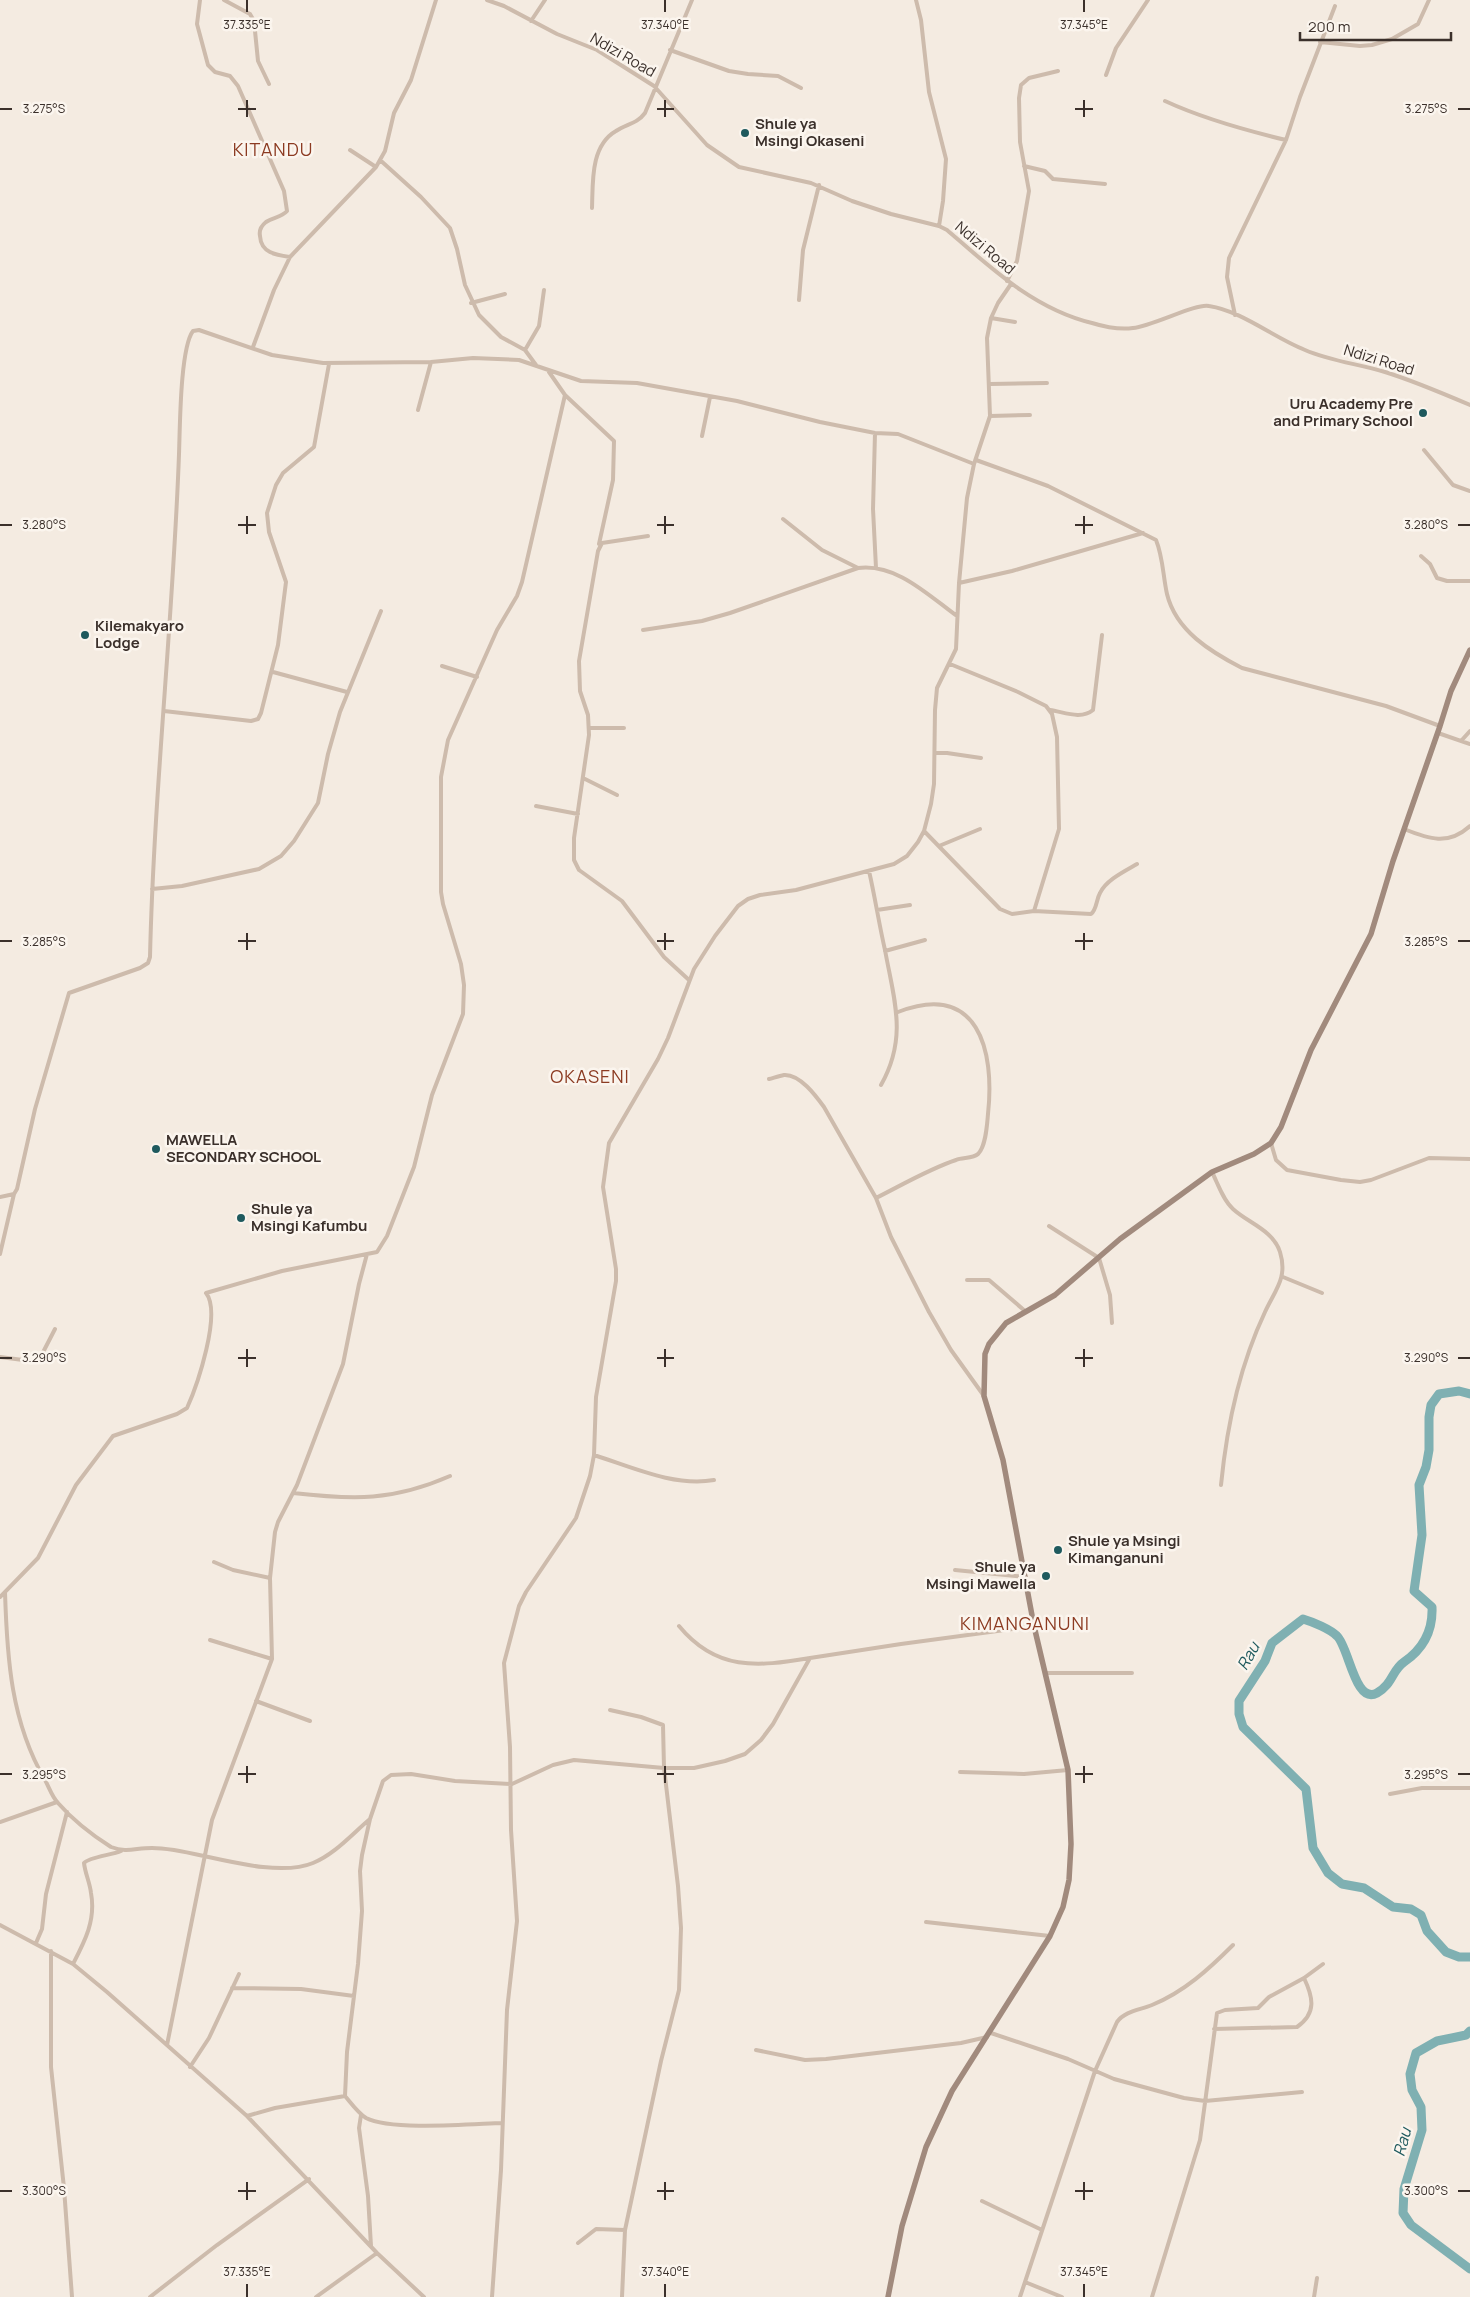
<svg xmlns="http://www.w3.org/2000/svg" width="1470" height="2297" font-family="Manrope,sans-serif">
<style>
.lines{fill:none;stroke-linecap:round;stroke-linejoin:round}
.river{stroke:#7fb0b2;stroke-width:9}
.street{stroke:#cdbbac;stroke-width:4}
.secondary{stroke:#a18a7d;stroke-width:5.5}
.ticks{fill:none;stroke:#3b302b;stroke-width:2}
.poi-dot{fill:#1f5a5e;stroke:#fbf5ee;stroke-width:2}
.labels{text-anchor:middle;stroke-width:5;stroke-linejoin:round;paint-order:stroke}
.street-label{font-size:15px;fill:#3b302b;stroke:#fbf5ee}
.poi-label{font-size:15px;font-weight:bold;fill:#3b302b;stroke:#fbf5ee;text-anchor:start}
.water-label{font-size:16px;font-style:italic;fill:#1f5a5e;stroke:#fbf5ee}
.quarter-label{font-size:18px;letter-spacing:1px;fill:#8c3b22;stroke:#fbf5ee}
.ticks-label{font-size:12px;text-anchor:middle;fill:#3b302b;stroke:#fbf5ee;stroke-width:5;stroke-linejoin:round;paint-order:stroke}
</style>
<rect width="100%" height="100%" fill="#f4ebe1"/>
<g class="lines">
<!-- river -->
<path class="river" d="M1470,1394L1459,1391L1439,1394L1431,1405L1429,1417V1450L1426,1467L1419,1485L1422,1535L1414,1591L1432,1607C1433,1630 1423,1649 1404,1662C1392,1670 1393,1684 1377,1693C1355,1705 1349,1647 1337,1636C1330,1629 1313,1622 1303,1619L1272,1643L1265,1661L1239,1701V1714L1243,1727L1306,1789L1313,1848L1328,1873L1342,1884L1364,1888L1393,1907L1411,1909L1421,1915L1427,1931L1446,1952L1459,1957H1470
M1470,2031L1466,2035L1437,2041L1416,2053L1410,2074L1412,2090L1421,2107L1422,2130L1404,2189L1403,2213L1411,2225L1470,2269"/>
<!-- street -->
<path class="street" d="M200,0L197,24L208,65L215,72L230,76L238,86L284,191L287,211C281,218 273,217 266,222C261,226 259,231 260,236C261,253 276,255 290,257
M224,0L250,14L254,21L258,61L269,84
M487,0L504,6L557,34L597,50L654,86L707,145L739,167L811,183L852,201L891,214L939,226L947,230C991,268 1034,309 1092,323C1105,327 1119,330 1133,328C1153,326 1196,303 1209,306C1242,311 1274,338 1305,350C1330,361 1359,364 1385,372C1414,381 1442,393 1470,405
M916,0L921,20L929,92L946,159L943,201L939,226
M531,21L545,0
M1320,42L1360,46L1372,45L1392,39L1418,24L1429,0
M670,50L729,71L748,74L778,76L801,88
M1106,75L1116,48L1148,0
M1165,101C1204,119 1244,130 1286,140
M350,150L376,167
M380,160L421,197L450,228L457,249L465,285L479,315L501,337L525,350L536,365
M1024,166L1045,171L1053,179L1105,184
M592,208C593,183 590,146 616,131C626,124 637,124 645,113L692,0
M1007,281L1017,261L1029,191L1020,142L1019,98L1021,85L1029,78L1058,71
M799,300L803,250L819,185
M471,303L505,294
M1235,315L1227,277L1229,258L1286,140L1300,97L1335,6
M991,318L1015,322
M253,347L274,290L290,257L376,167L385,151L394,113L411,80L436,0
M525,350L539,326L544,290
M990,384L1047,383
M565,395L614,441L613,480L599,544
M418,410L431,362
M990,416L1030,415
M875,433L873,509L876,568
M702,436L710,397
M1424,450L1453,485L1470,491
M976,460L1048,486L1156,540C1163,557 1163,576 1167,594C1176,631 1211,652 1242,668L1386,706L1440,726
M783,519L822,550L858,568
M648,536L602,543L598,551L579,661L580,691L588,715L589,735L574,838V860L579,870L622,901L664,957L689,980
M1421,556L1430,564L1437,578L1447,581H1470
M959,583L1012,571L1143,533
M643,630L702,621L730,613L858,568C896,563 928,595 957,616
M950,664L1018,692L1046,706L1052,714L1057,737L1059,829L1034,911
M442,666L477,677
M273,672L347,692
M1050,710C1064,712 1081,720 1093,710L1102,635
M164,711L251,721L258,719L261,713L278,645L286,582L269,532L267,513L276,485L283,473L314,447L329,364
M589,728H624
M1438,733L1470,744
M1461,741L1470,731
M936,753H947L981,758
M583,778L617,795
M536,806L578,814
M1404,829C1429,839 1448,846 1470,826
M924,831L1000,909L1012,914L1034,911L1091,914C1097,909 1096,900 1100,893C1106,880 1125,871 1137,864
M939,846L980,829
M869,871C875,897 879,924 885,950C894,1000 908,1037 881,1085
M152,889L182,886L259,869L281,856L294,841L318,803L328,754L340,712L381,611
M877,910L910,905
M885,951L925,940
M769,1079C773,1078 779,1076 784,1075C800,1074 816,1096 824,1107L876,1198L891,1237L929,1312L951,1350L984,1396
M1271,1143L1276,1160L1287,1170L1341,1180L1360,1182L1371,1180L1429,1158L1470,1159
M1212,1172C1218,1184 1223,1200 1233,1209C1248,1223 1273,1230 1280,1252C1288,1278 1275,1290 1265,1312C1239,1367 1227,1424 1221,1485
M0,1197L14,1194L17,1189L35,1109L69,993L140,968L148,963L150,957C154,789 173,622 179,454C180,429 180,348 193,331L199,330L272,355L323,363L431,362L473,358L519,360L581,381L637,383L737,401L820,422L875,433L898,434L974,464
M876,1198C902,1185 929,1169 956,1160C962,1157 973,1159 978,1154C986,1146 987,1125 988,1114C995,1050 978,981 898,1012
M1049,1226L1099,1258L1110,1295L1112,1323
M0,1254L14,1194
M1283,1277L1322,1293
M967,1280H989L1025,1311
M0,1357L38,1362L55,1329
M594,1455C632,1467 674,1487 714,1480
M293,1493C354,1500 393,1501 450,1476
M214,1562L233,1570L270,1578
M955,1570L1026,1577
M5,1592C7,1658 11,1722 45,1780C49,1787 52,1797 58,1803C72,1819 92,1835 111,1847C127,1853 135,1848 152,1848C159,1848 167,1849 174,1850C212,1856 277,1878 313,1863C335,1854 352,1834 370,1819
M0,1597L38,1558L76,1485L113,1436L177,1414L187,1408C197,1386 222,1313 206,1293L282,1271L377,1252L387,1236L414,1167L432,1095L463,1014L464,985L461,964L443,904L441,892V777L448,740L497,630L517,596L522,582L565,395L549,372
M679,1626C716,1671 757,1667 810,1658
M210,1640L272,1659
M1046,1673H1132
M256,1701L310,1721
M610,1710L641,1717L663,1725L664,1768L678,1886L681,1928L679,1990L661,2061L625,2230L622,2297
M960,1772L1024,1774L1068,1770
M1390,1794L1422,1788H1470
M0,1822L57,1802
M926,1922L1050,1936
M0,1925L73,1964L107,1992L247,2116L377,2253L424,2297
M36,1943L42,1929L46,1894L67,1812
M51,1951V2067L64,2188L72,2297
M73,1964C85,1941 96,1920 91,1893C90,1883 85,1873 84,1863C89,1857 112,1855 121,1851
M232,1988L301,1989L354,1996
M1214,2029L1297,2027C1317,2013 1313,1997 1304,1978
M991,2033L1068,2059L1114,2079L1184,2098L1205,2101L1302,2092
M167,2045L212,1820L272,1659L270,1578L275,1532L278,1522L297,1485L343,1364L359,1284L367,1254
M756,2050L805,2060L826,2059L961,2043L987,2037
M190,2067L209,2038L239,1974
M361,2115L359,2128L368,2196L371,2246
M247,2116L275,2108L345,2096
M502,2123C472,2124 391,2131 366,2118C358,2113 351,2103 345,2096L347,2052L358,1964L362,1911L360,1871L362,1855L370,1819L383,1781L391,1775L411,1774L455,1781L512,1784L553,1765L574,1760L664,1768H694L725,1761L745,1754L761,1740L773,1724L810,1658L901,1644L1034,1626
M982,2201L1042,2230
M578,2243L596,2229L625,2230
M1025,2282L1062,2297
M150,2297L217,2245L309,2179
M316,2297L377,2253
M492,2297L501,2170L507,2010L517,1921L511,1830L510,1747L504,1663L519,1606L526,1592L576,1518L590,1476L594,1455L596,1397L616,1281V1269L603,1187L609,1143L658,1059L668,1038L694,969L715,936L738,906L748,899L760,895L796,890L894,864L907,856L918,842L924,831L931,804L934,784L935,710L937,688L956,649L959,583L967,498L974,464L990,416L987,338L991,318L998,303L1011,284
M1020,2297L1095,2071L1117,2022C1125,2011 1140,2010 1152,2005C1184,1992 1209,1969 1233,1945
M1152,2297L1200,2140L1217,2013L1225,2010L1258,2008L1269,1997L1304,1978L1323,1964
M1314,2297L1317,2278"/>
<!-- secondary -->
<path class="secondary" d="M888,2297L902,2226L926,2147L952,2091L1050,1936L1063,1907L1069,1880L1071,1844L1068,1770L1034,1626L1003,1460L984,1396L985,1354L989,1344L1006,1323L1055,1295L1120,1239L1212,1172L1254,1154L1271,1143L1281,1127L1311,1050L1371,934L1393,861L1440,726L1451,691L1470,650"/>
</g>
<!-- ticks -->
<path class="ticks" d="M247,0V12M665,0V12M1084,0V12M247,100V117M665,100V117M1084,100V117M0,109H12M238,109H256M657,109H674M1075,109H1093M1458,109H1470M247,516V534M665,516V534M1084,516V534M0,525H12M238,525H256M657,525H674M1075,525H1093M1458,525H1470M247,933V950M665,933V950M1084,933V950M0,941H12M238,941H256M657,941H674M1075,941H1093M1458,941H1470M247,1349V1367M665,1349V1367M1084,1349V1367M0,1358H12M238,1358H256M657,1358H674M1075,1358H1093M1458,1358H1470M247,1766V1783M665,1766V1783M1084,1766V1783M0,1774H12M238,1774H256M657,1774H674M1075,1774H1093M1458,1774H1470M247,2182V2200M665,2182V2200M1084,2182V2200M0,2191H12M238,2191H256M657,2191H674M1075,2191H1093M1458,2191H1470M247,2284V2297M665,2284V2297M1084,2284V2297"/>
<!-- markers -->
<g class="poi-dot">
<circle cx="745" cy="133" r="5"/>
<circle cx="1423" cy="413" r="5"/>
<circle cx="85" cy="635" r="5"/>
<circle cx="156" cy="1149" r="5"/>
<circle cx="241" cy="1218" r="5"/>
<circle cx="1058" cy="1550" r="5"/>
<circle cx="1046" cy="1576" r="5"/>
</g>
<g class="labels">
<!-- street labels -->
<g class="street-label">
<text transform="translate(623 55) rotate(30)" y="5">Ndizi Road</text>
<text transform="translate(985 248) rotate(40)" y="5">Ndizi Road</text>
<text transform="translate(1379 360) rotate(17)" y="5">Ndizi Road</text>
</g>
<!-- poi labels -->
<g class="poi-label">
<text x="755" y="129">Shule ya<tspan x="755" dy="17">Msingi Okaseni</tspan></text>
<text x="1413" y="409" text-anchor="end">Uru Academy Pre<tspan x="1413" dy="17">and Primary School</tspan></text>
<text x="95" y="631">Kilemakyaro<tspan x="95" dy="17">Lodge</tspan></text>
<text x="166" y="1145">MAWELLA<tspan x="166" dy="17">SECONDARY SCHOOL</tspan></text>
<text x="251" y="1214">Shule ya<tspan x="251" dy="17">Msingi Kafumbu</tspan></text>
<text x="1068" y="1546">Shule ya Msingi<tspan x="1068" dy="17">Kimanganuni</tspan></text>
<text x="1036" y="1572" text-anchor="end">Shule ya<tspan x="1036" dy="17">Msingi Mawella</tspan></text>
</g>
<!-- water labels -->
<g class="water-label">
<text transform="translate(1248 1656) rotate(-61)" y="6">Rau</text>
<text transform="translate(1402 2142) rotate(-75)" y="6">Rau</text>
</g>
<!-- quarter labels -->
<g class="quarter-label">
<text x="273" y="156">KITANDU</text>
<text x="590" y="1083">OKASENI</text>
<text x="1025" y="1630">KIMANGANUNI</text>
</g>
</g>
<g class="ticks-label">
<text x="247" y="29">37.335°E</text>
<text x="665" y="29">37.340°E</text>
<text x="1084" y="29">37.345°E</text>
<text x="44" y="113">3.275°S</text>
<text x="1426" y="113">3.275°S</text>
<text x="44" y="529">3.280°S</text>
<text x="1426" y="529">3.280°S</text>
<text x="44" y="946">3.285°S</text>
<text x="1426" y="946">3.285°S</text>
<text x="44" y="1362">3.290°S</text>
<text x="1426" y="1362">3.290°S</text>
<text x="44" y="1779">3.295°S</text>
<text x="1426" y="1779">3.295°S</text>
<text x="44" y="2195">3.300°S</text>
<text x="1426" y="2195">3.300°S</text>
<text x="247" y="2276">37.335°E</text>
<text x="665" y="2276">37.340°E</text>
<text x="1084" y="2276">37.345°E</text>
</g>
<!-- scale -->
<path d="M1300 32v8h151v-8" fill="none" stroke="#3b302b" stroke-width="2.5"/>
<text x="1308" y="32" font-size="15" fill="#3b302b" stroke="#fbf5ee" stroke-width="4" paint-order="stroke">200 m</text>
</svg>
